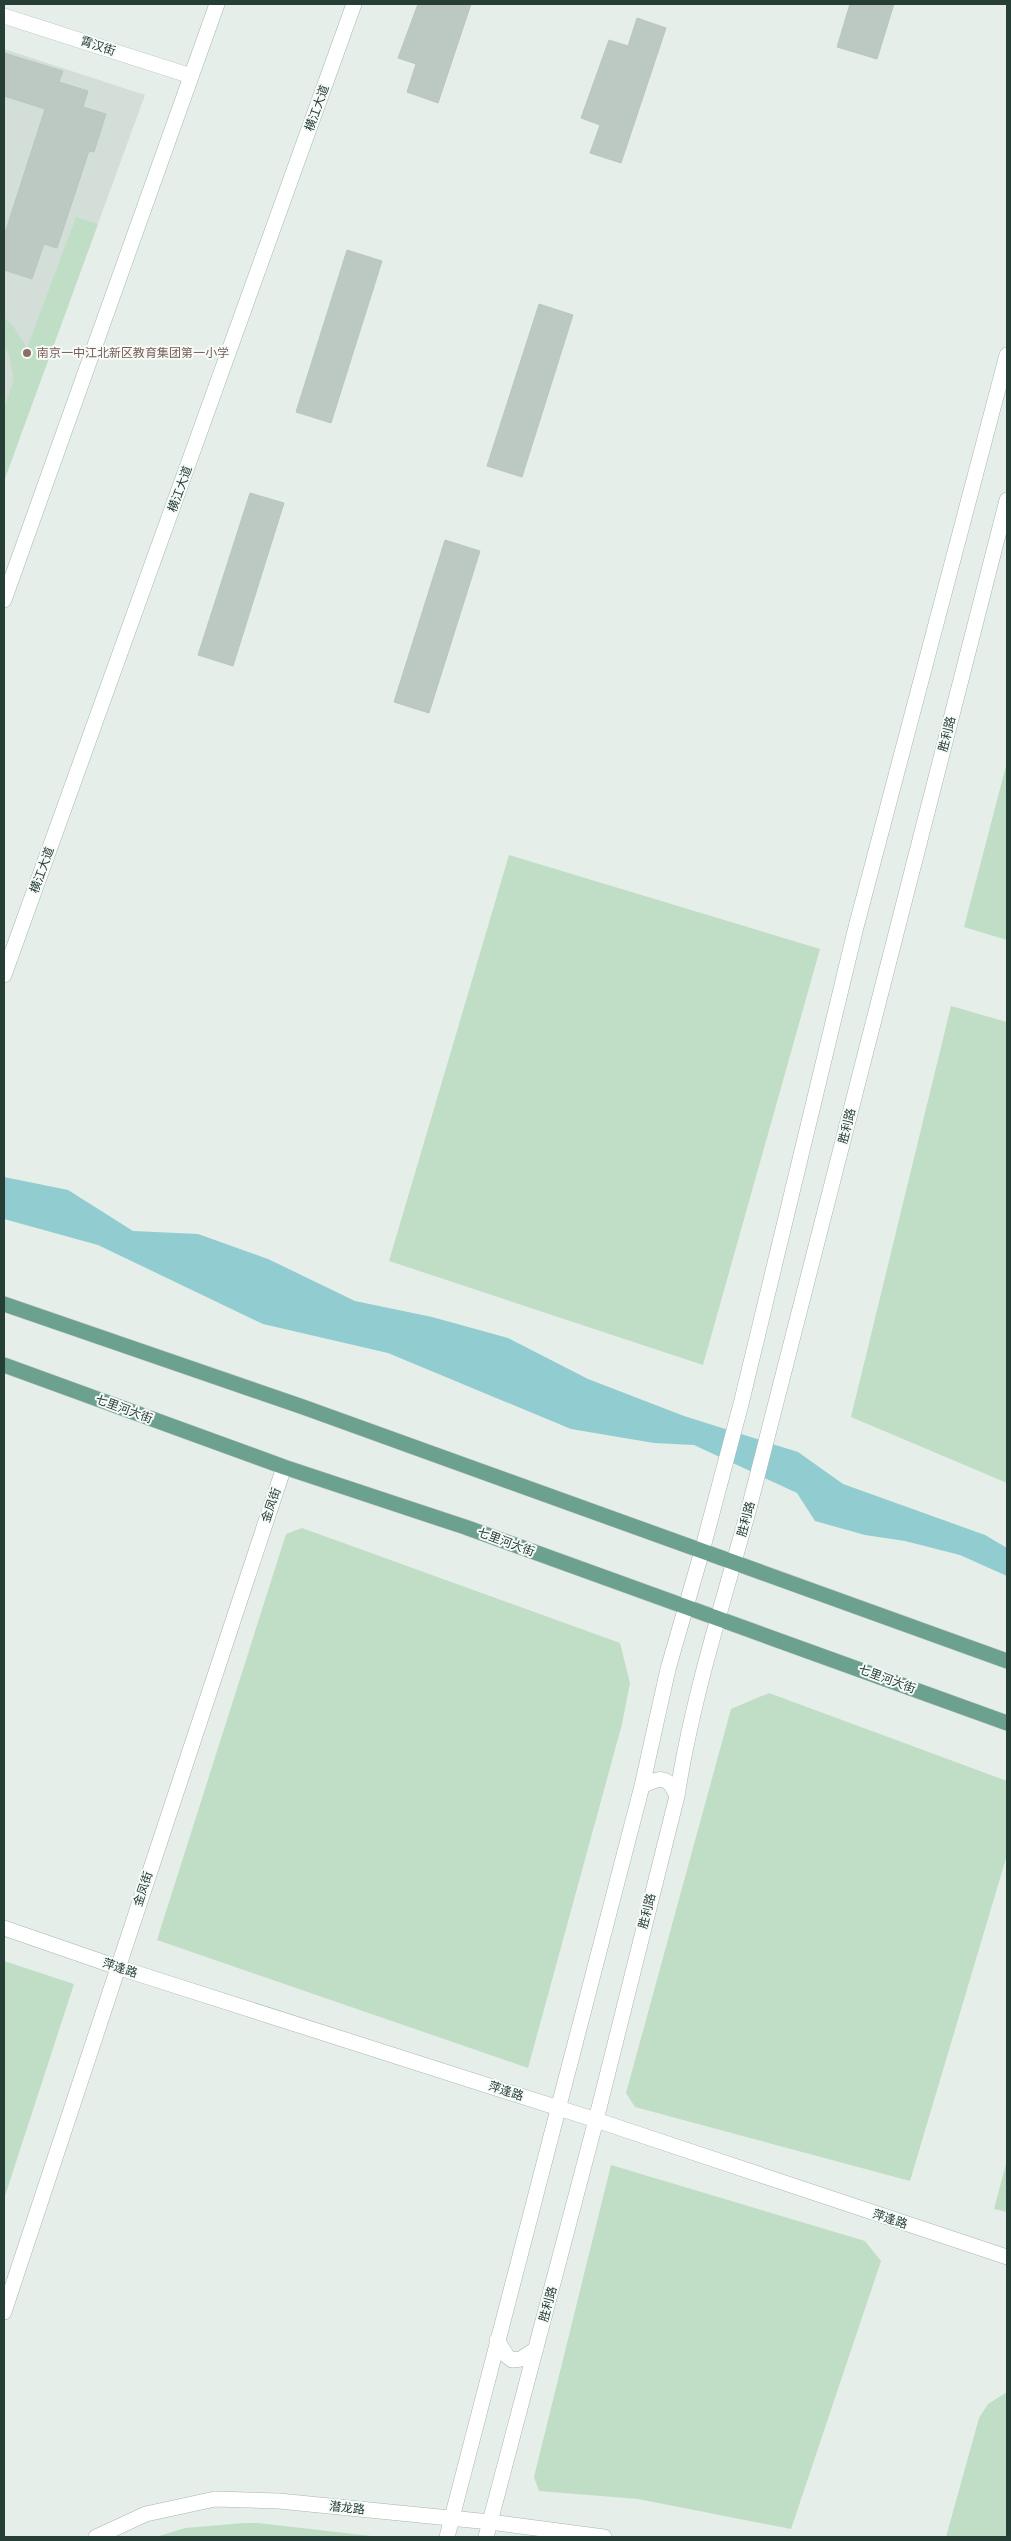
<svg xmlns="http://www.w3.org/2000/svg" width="1011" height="2541" font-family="Signika,'Noto Sans SC',sans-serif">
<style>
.built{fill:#d4ded8}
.green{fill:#c0dec5}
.water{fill:#90ccd0}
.building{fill:#bbc9c2;stroke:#b8c7c0}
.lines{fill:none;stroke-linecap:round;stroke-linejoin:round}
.minor-casing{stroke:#a8b6b0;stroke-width:16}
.tertiary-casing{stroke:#a8b6b0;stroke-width:16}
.secondary-casing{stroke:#a4b9b0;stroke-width:16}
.primary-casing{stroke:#c2c9c7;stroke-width:16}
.minor{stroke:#fff;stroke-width:15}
.tertiary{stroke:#fff;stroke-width:15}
.secondary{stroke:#fff;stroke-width:15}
.primary{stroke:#6ca18f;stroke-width:15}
.education-dot{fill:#8d6e63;stroke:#f6faf8;stroke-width:2}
.labels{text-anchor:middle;stroke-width:4;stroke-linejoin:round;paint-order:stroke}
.street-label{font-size:12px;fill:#253f36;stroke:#f6faf8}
.education-label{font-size:12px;fill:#785e54;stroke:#f6faf8;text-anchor:start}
</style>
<rect width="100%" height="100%" fill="#e5eee9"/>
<!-- built -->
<path class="built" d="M4,49L145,95L4,481Z"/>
<!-- green -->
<path class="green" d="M76,217L98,224L4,481V408L14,380L10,358L4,347V317L13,326L27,348Z
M1007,762V940L964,927Z
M509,855L820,949L703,1365L389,1261Z
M951,1006L1007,1022V1483L851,1417Z
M302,1528L620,1643L630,1683L622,1724L528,2068L157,1940L286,1534Z
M769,1693L1007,1781V1855L910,2181L635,2107L626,2093L731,1709Z
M4,1961L74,1984L4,2199Z
M1007,2160V2212L994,2209Z
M611,2165L865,2241L881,2261L791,2529L638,2499L539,2491L534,2477Z
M1007,2392V2537H946L979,2418L988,2404Z
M244,2523H258L380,2537H156L185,2528Z"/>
<!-- water -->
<path class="water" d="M4,1177L68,1190L133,1231L198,1234L268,1259L355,1301L432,1317L508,1338L588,1379L684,1416L798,1452L843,1484L985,1535L1007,1548V1576L960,1555L905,1541L865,1535L815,1521L797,1493L694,1445L654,1443L571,1429L388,1353L263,1324L98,1245L4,1219Z"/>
<!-- building -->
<path class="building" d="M418,4H471L438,103L407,92L416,64L398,58Z
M850,4H894L877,59L837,47Z
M637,18L666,28L621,163L590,153L600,125L581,118L609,40L628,46Z
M4,53L63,71L59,82L88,91L83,107L106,114L94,152L89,151L57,248L44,244L32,279L4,270V236L45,109L4,96Z
M347,250L382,261L331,423L296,412Z
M539,304L573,315L522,477L487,466Z
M250,493L284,503L233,666L198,655Z
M445,540L480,551L429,713L394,702Z"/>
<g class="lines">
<defs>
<path id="minor" d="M4,16L191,76"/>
<path id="tertiary" d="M642,1786C660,1777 668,1775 677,1796
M4,1928L117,1967L596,2120L1007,2257
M4,2312L284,1467
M497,2340L507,2356L512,2360L521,2359L536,2349
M96,2537L146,2514L215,2499L279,2501L490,2522L604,2537
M447,2537L642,1786L668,1669L702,1551L741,1404L856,927L1007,355
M486,2537L596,2120L677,1796C692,1699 722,1606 748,1512L1007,500"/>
<path id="secondary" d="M4,600L217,4
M4,975L354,4"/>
<path id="primary" d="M4,1304L303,1407L1007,1661
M4,1365L284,1467L465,1527L1007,1723"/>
</defs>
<!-- minor casing -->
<use href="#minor" class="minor-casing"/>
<!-- tertiary casing -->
<use href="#tertiary" class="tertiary-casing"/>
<!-- secondary casing -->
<use href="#secondary" class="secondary-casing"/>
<!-- primary casing -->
<use href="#primary" class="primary-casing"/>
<!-- minor -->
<use href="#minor" class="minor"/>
<!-- tertiary -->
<use href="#tertiary" class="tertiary"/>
<!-- secondary -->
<use href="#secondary" class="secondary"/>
<!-- primary -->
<use href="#primary" class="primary"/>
</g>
<!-- markers -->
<circle class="education-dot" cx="27" cy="353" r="5"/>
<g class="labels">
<!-- street labels -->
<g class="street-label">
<text transform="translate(98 46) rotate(18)" y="4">霄汉街</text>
<text transform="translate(317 108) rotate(-70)" y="4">横江大道</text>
<text transform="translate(180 489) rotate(-70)" y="4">横江大道</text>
<text transform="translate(947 734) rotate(-76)" y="4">胜利路</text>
<text transform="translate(42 870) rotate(-70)" y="4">横江大道</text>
<text transform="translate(847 1126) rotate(-76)" y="4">胜利路</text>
<text transform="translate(124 1409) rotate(20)" y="4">七里河大街</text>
<text transform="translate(271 1505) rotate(-71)" y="4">金凤街</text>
<text transform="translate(746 1519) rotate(-75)" y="4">胜利路</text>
<text transform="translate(506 1542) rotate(20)" y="4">七里河大街</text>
<text transform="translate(887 1679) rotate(20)" y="4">七里河大街</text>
<text transform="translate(143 1889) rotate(-72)" y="4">金凤街</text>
<text transform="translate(647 1911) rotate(-76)" y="4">胜利路</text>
<text transform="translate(120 1968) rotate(18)" y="4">萍逢路</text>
<text transform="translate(506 2091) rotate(18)" y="4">萍逢路</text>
<text transform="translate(890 2219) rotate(18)" y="4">萍逢路</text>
<text transform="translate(548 2304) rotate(-75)" y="4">胜利路</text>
<text transform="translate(347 2508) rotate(6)" y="4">潜龙路</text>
</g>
<!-- education labels -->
<g class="education-label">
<text x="37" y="357">南京一中江北新区教育集团第一小学</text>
</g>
</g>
<!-- border -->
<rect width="1011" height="2541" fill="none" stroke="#253f36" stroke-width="10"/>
</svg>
